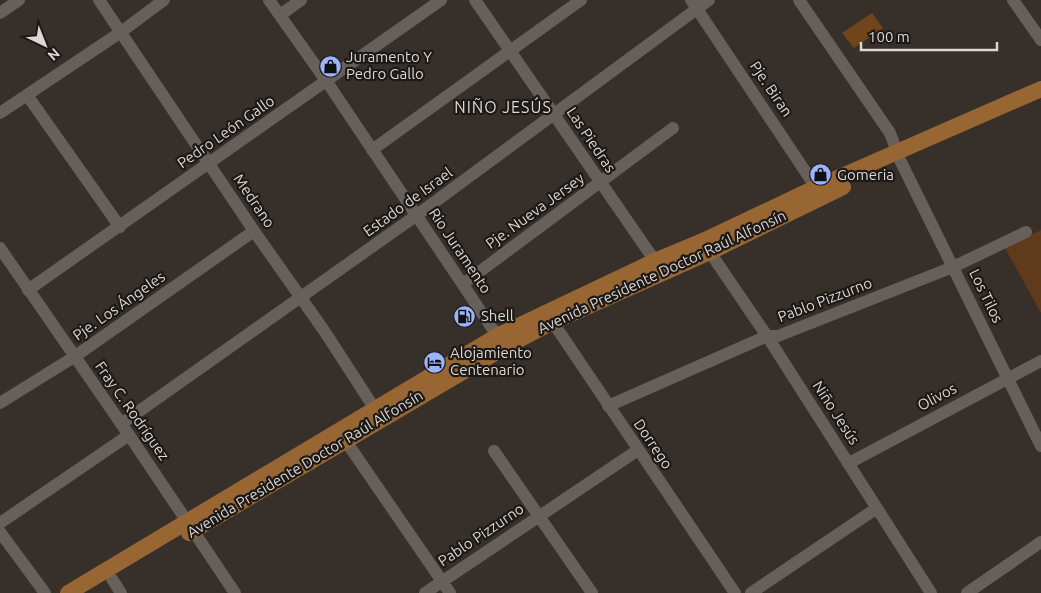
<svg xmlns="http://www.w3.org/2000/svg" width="1041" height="593" font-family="Ubuntu,sans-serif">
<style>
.green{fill:#603b1b}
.building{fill:#724419}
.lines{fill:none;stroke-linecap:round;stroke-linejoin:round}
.minor{stroke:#675f59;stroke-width:12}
.major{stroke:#986632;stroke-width:16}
.labels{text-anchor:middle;stroke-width:4.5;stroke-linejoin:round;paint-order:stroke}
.poi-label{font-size:15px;fill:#dcd7d4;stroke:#1c1916;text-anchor:start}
.street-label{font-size:15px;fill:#dcd7d4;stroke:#1c1916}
.neighbourhood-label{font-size:16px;letter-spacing:1px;fill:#dcd7d4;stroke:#1c1916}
</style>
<rect width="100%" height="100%" fill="#37302a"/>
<!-- green -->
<path class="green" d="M1041,230V313L1005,248Z"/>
<!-- building -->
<path class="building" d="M872,13L883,28L854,48L842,33Z"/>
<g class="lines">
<!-- minor -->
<path class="minor" d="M99,0L254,231L325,332L380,417
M269,0L327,82L502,343
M475,0L655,261L659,269
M691,0L821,195
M799,0L890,133L900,160L1041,446
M1013,0L1041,40
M0,13L19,0
M280,15L301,0
M27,95L120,227
M0,113L121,32L164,0
M372,150L581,0
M705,245L767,336L931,593
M0,248L129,435L235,593
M463,284L673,128
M28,290L441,0
M548,315L735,593
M0,403L74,357L254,231
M608,406L767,336H778L953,267L1026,232
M121,424L417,215L709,0
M341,434L450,593
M494,451L592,593
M849,463L1041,361
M0,523L129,435
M0,532L45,593
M112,579L121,593
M425,593L638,450
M751,593L877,508
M967,593L1041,542"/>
<!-- major -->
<path class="major" d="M189,533L505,347L553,322L710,252L843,187
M68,593L497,336L655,261L703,241L817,187L1041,89"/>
</g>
<!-- icons -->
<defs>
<symbol id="shop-disc" viewBox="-11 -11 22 22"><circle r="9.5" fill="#9cb4fd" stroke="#1c1916"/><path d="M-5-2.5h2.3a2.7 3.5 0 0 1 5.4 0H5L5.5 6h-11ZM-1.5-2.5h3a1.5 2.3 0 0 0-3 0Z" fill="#111"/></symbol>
<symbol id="fuel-disc" viewBox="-11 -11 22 22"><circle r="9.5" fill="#9cb4fd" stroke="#1c1916"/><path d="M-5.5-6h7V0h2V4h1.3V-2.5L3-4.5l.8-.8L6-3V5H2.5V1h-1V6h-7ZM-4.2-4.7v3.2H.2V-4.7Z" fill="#111"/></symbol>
<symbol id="hotel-disc" viewBox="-11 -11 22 22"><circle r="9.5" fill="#9cb4fd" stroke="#1c1916"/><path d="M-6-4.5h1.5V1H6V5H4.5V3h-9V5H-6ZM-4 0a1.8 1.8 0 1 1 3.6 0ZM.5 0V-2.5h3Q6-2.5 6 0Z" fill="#111"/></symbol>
</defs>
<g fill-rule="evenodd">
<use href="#shop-disc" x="318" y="54" width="25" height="25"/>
<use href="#shop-disc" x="808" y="162" width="25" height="25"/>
<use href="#fuel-disc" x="452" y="304" width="25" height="25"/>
<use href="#hotel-disc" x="422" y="350" width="25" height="25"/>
</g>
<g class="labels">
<!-- poi labels -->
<g class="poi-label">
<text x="346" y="62">Juramento Y<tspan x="346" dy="17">Pedro Gallo</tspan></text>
<text x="837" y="180">Gomeria</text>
<text x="481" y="321">Shell</text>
<text x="450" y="358">Alojamiento<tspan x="450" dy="17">Centenario</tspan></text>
</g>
<!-- street labels -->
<g class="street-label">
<text transform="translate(771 89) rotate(56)" y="5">Pje. Biran</text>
<text transform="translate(226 132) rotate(-35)" y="5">Pedro León Gallo</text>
<text transform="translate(591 140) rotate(56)" y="5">Las Piedras</text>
<text transform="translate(254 201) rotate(56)" y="5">Medrano</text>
<text transform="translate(408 202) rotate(-36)" y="5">Estado de Israel</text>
<text transform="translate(535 211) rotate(-36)" y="5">Pje. Nueva Jersey</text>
<text transform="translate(460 251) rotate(56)" y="5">Rio Juramento</text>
<text transform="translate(662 272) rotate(-25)" y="5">Avenida Presidente Doctor Raúl Alfonsín</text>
<text transform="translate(986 296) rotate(64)" y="5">Los Tilos</text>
<text transform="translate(825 300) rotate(-21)" y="5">Pablo Pizzurno</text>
<text transform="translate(119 306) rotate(-35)" y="5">Pje. Los Ángeles</text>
<text transform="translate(937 397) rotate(-28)" y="5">Olivos</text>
<text transform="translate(132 411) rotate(55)" y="5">Fray C. Rodríguez</text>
<text transform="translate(836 413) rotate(57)" y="5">Niño Jesús</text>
<text transform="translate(653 444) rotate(56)" y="5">Dorrego</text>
<text transform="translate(305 464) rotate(-31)" y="5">Avenida Presidente Doctor Raúl Alfonsín</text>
<text transform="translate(481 535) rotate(-34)" y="5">Pablo Pizzurno</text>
</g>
<!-- neighbourhood labels -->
<g class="neighbourhood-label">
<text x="503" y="113">NIÑO JESÚS</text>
</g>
</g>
<!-- north arrow -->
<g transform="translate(45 45) rotate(137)" stroke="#1c1916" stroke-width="4" paint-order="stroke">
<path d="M0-4L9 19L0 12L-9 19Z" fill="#dcd7d4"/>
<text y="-8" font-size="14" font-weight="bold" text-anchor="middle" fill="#dcd7d4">N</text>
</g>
<!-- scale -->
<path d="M861 42v8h136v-8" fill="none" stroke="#dcd7d4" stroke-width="2.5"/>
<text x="868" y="42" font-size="15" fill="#dcd7d4" stroke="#1c1916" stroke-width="4" paint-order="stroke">100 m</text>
</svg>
